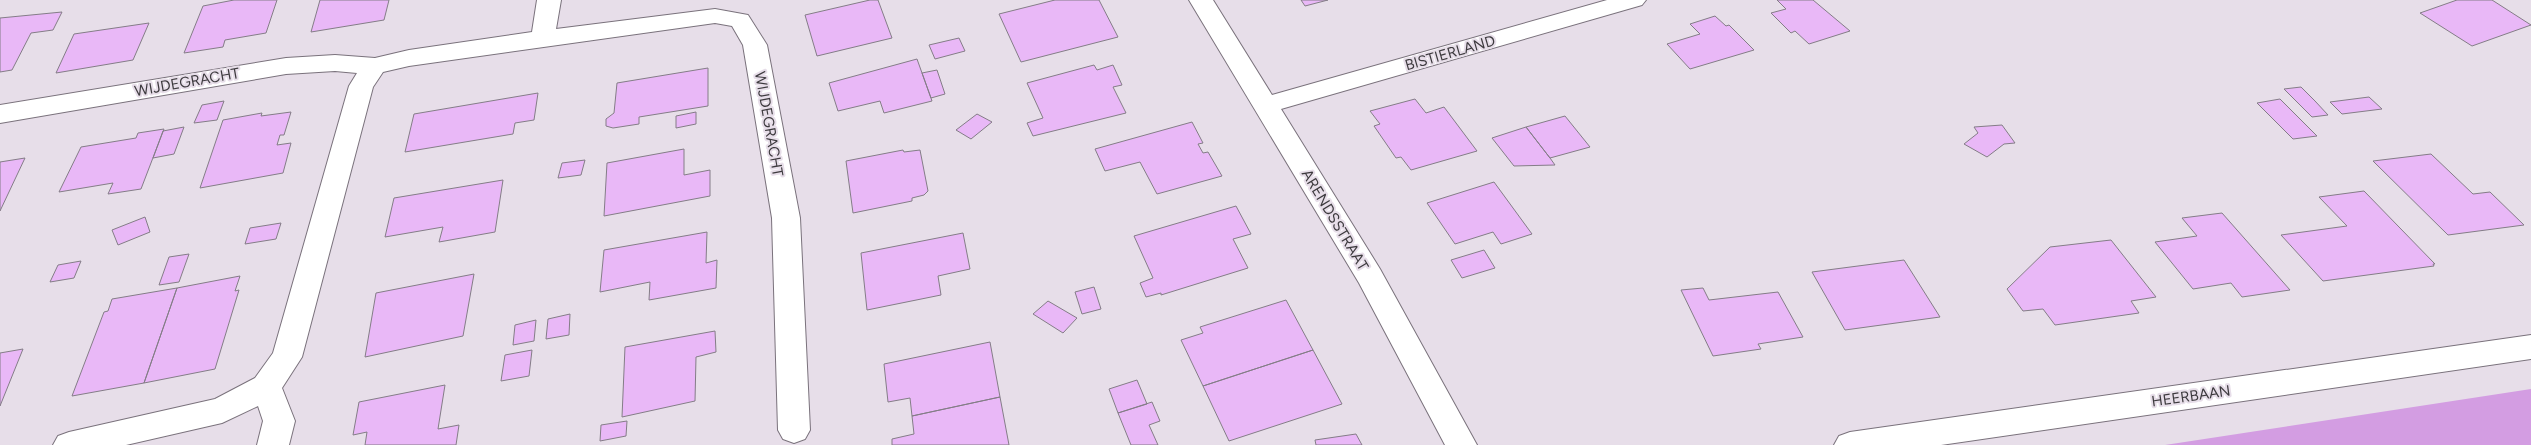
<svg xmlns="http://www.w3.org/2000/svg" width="2531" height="445" font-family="Figtree,sans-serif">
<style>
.green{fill:#d39de2}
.building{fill:#e9b8f7;stroke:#847d87}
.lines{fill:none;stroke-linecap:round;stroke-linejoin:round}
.minor-casing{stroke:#7a727c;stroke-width:2}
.tertiary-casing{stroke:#7a727c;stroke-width:2}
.minor{fill:#fff;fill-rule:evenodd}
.tertiary{fill:#fff;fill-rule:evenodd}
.labels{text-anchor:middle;stroke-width:4;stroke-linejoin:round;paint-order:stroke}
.street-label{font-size:15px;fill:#3d3a3e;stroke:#e7dee9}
</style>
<rect width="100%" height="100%" fill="#e7dee9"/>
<!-- green -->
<path class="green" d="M2531,389V445H2165Z"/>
<!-- building -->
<path class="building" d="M234,0H277L266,33L225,40L223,47L184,53L203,6Z
M320,0H389L384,20L311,32Z
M870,0H878L892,38L817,56L805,15Z
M1055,0H1099L1118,37L1021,62L999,14Z
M1301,0H1328L1305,6Z
M1777,0H1813L1850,31L1809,44L1795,31L1791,33L1771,13L1786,9Z
M2457,0H2492L2531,25L2472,46L2420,13Z
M62,12L53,30L31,33L12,70L0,72V18Z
M1715,16L1726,26L1729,25L1754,50L1690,69L1667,44L1700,34L1690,24Z
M149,23L133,60L56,73L74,34Z
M959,38L965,51L935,59L929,45Z
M917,59L932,101L884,113L880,101L838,111L829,83Z
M1094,65L1097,70L1113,65L1122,85L1113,87L1126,113L1033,136L1027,123L1043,118L1027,83Z
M708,68V106L639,117V124L613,128L606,126V119L614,113L617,83Z
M937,70L945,94L931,98L922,73Z
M2301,87L2315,101L2328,115L2312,117L2284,89Z
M538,93L534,120L515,123L513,134L405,152L414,114Z
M2369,97L2382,109L2342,114L2330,102Z
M1415,99L1426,113L1444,107L1477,151L1411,170L1401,157L1396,158L1374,126L1380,124L1370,111Z
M2280,99L2317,136L2293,139L2257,103Z
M224,101L217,120L194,123L202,105Z
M291,112L284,135H280L277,145L291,143L283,173L200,188L223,120L262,113L261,116Z
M696,112V124L676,128V116Z
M977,114L992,122L971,139L956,130Z
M1565,116L1590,147L1550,158L1526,127Z
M1192,122L1203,143L1198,144L1203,153L1208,152L1222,176L1157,194L1140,162L1105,171L1095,149Z
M2002,125L2015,143L2004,144L1987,157L1964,144L1978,133L1974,127Z
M184,127L174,154L153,158L163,131Z
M1526,127L1550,158L1555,165L1514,166L1492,138Z
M164,129L141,189L108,194L113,183L59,192L81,147L136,138L138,133Z
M684,149V175L710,170V196L604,216L607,163Z
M903,150L904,152L920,150L928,191L924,195L912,198V201L853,213L846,161Z
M2431,154L2473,194L2490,192L2524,225L2448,235L2373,161Z
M25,158L0,211V162Z
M585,160L581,175L558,178L562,163Z
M503,180L495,232L439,242L443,227L385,237L394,198Z
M1494,182L1532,234L1501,244L1493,232L1455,244L1427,203Z
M2364,191L2435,264H2433L2434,266L2323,281L2281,235L2347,226L2319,197Z
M1236,206L1251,234L1233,239L1248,268L1161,295V293L1146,297L1140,283L1153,278L1134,236Z
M2222,213L2290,290L2242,297L2231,283L2193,289L2155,242L2197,236L2182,218Z
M145,217L150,232L118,245L112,230Z
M281,223L276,239L245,244L250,228Z
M707,232L706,263L717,260L716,288L649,300L650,282L600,292L604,250Z
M963,233L970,269L938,276L941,295L867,310L861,253Z
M2111,240L2156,297L2131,301L2139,313L2055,325L2043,309L2023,311L2007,289L2050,247Z
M1484,250L1495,268L1462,278L1451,260Z
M189,254L179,282L159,285L169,257Z
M1904,260L1940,317L1845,330L1812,272Z
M81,261L74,278L50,282L58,265Z
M474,274L463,336L365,357L376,293Z
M240,276L235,291L239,290L215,369L144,383L177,288Z
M1094,287L1101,309L1082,314L1075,292Z
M177,288L144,383L72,396L104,312L108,311L112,299Z
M1703,288L1709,300L1778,292L1803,337L1758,344L1761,349L1713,356L1681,290Z
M1286,300L1313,350L1203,386L1181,340L1203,333L1200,327Z
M1048,301L1077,318L1063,333L1033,314Z
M570,314L569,335L546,339L548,319Z
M536,320L534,341L513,345L515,325Z
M715,331L716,352L696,357L695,401L622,417L625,347Z
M990,342L1000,397L912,416L910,398L888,402L884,364Z
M23,349L0,406V353Z
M532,350L529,376L501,381L505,355Z
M1313,350L1342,404L1229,441L1203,386Z
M1137,380L1147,404L1118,413L1109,389Z
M445,385L438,429L459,425L456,445H365L367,432L353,435L359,402Z
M1000,397L1009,445H892V439L914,434L912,416Z
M1152,402L1160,421L1149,425L1158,445H1131L1118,413Z
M627,421L626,436L600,441L601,425Z
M1356,434L1362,445H1316L1315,440Z"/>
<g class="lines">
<defs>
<path id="minor" d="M537,0H561L556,29L715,9L748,15L767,45L800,218L810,430L805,439L794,443L783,439L778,430L772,218L743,45L732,26L715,23L409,66L383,72L373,87L302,357L282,388L295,421L289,445H257L263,421L258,406L222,423L126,445H53L58,436L69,432L215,399L255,378L273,353L349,86L357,73L335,71L286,74L0,123V105L286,58L335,55L375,58L409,50L532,32Z
M1189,0H1213L1272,95L1607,0H1646L1642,5L1281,109L1380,269L1477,445H1445L1359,283Z"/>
<path id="tertiary" d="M2531,335V359L1941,445H1834L1839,436L1850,432Z"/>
</defs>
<!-- minor casing -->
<use href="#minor" class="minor-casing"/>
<!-- tertiary casing -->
<use href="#tertiary" class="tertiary-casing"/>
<!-- minor -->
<use href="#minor" class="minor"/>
<!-- tertiary -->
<use href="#tertiary" class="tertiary"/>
</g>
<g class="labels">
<!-- street labels -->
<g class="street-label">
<text transform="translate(1450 53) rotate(-16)" y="5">BISTIERLAND</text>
<text transform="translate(187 82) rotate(-10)" y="5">WIJDEGRACHT</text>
<text transform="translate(769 124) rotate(80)" y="5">WIJDEGRACHT</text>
<text transform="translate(1335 220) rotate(59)" y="5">ARENDSSTRAAT</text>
<text transform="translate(2191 396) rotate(-8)" y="5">HEERBAAN</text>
</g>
</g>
</svg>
